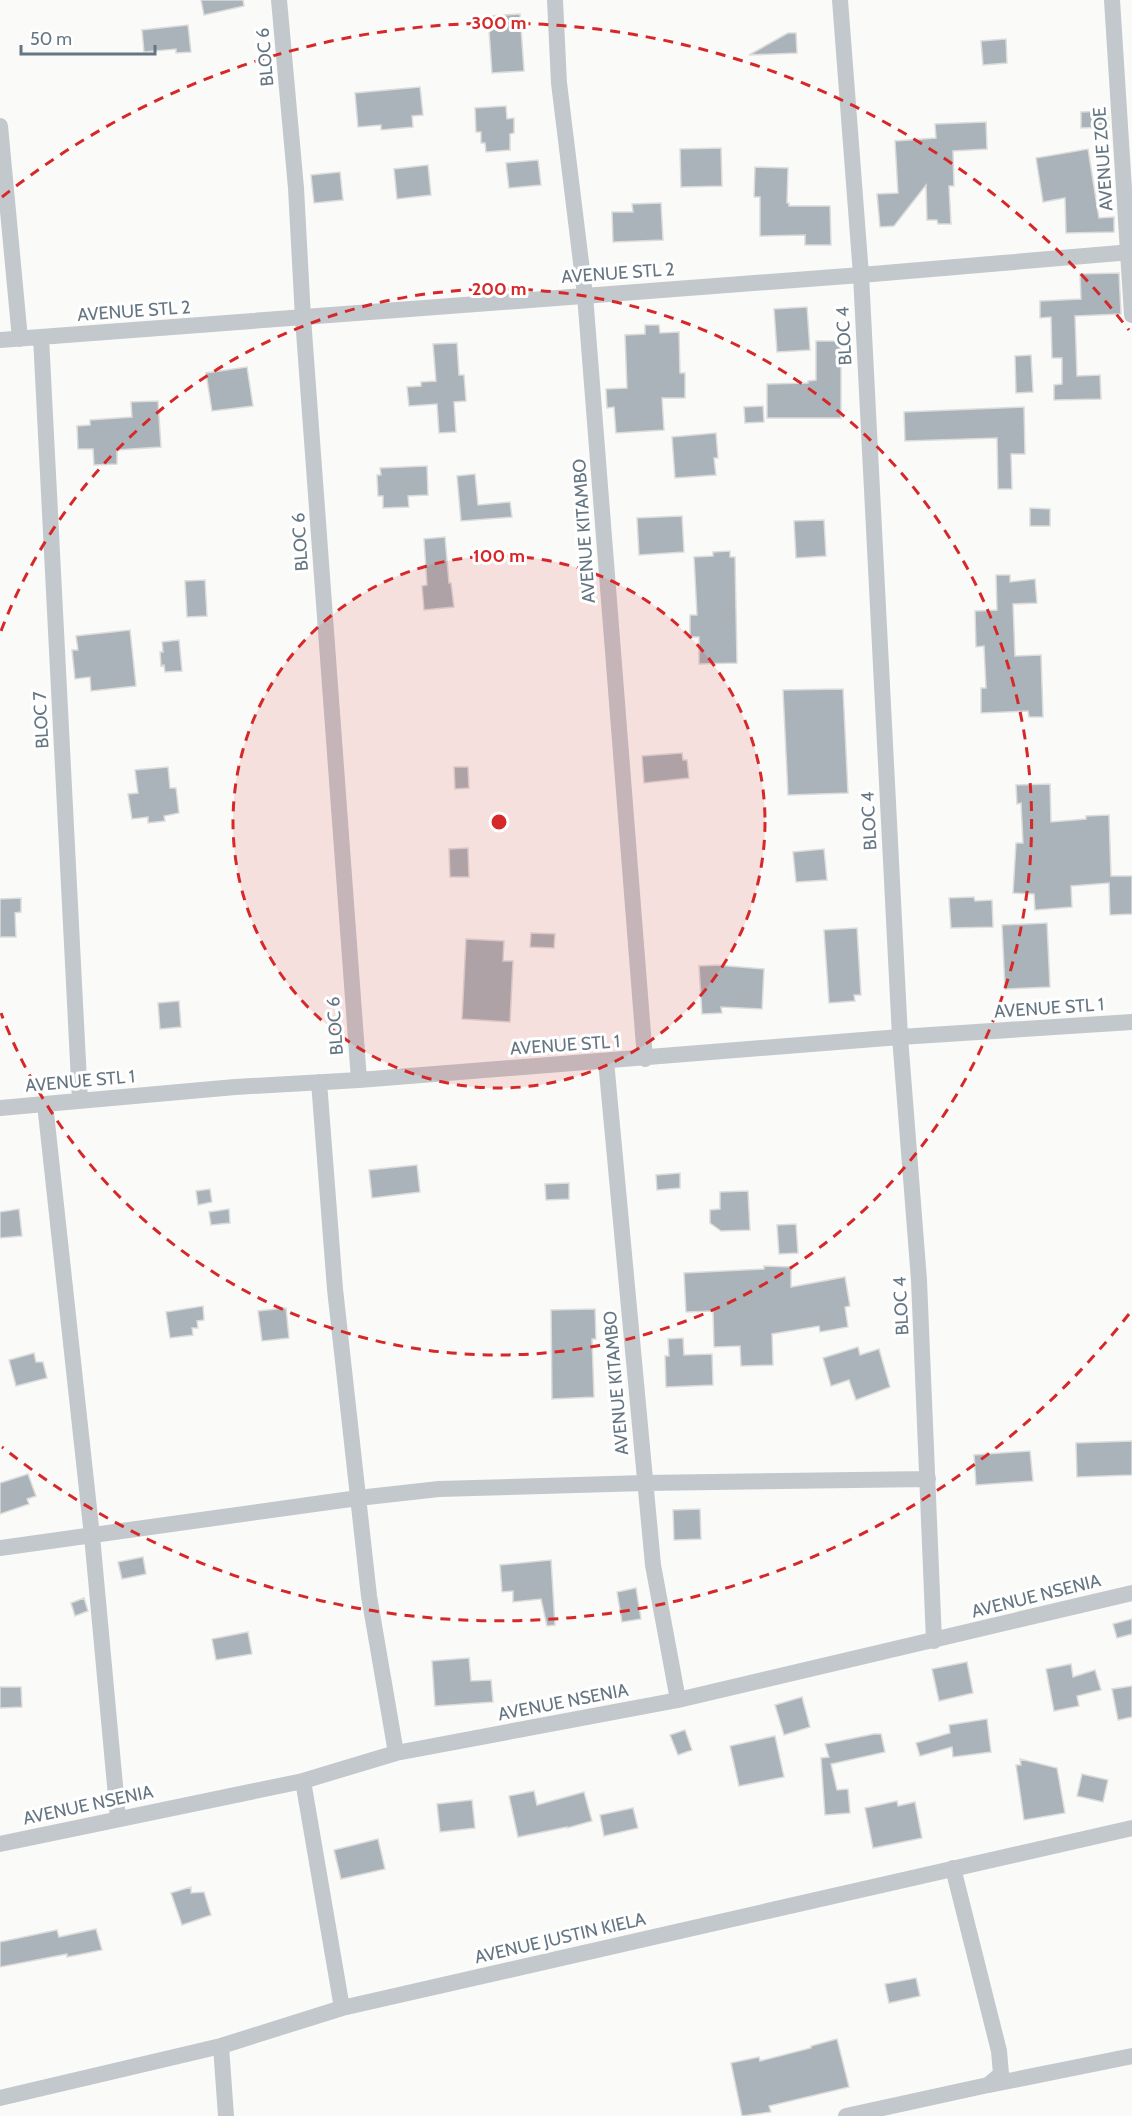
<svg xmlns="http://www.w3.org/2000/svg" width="1132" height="2116" font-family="Cabin,sans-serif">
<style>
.building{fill:#aab3b9;stroke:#dcdcda;stroke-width:1.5}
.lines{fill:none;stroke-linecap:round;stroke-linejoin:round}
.street{stroke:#c3c8cc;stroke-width:16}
.ring{fill:none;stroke:#d62828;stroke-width:3;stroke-dasharray:10 8}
.labels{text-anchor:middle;stroke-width:6;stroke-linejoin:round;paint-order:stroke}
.street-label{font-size:18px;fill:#657683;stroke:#fff}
.centre{fill:#d62828;stroke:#fff;stroke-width:3}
.ring-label{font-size:18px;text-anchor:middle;font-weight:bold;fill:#d62828;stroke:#fff;stroke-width:6;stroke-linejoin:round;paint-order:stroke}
</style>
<rect width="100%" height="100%" fill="#fafaf8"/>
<!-- building -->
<path class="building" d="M201,0H243L244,6L204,15Z
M520,14L524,71L492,73L488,16Z
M188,25L191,52L176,53V49L144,52L142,30Z
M788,33H796L797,53L749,55Z
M1006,39L1007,63L983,65L981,41Z
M420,87L423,115L412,116L413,127L381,130V125L358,127L355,93Z
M506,106L507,119L514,118V133L510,134V150L486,152L485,143H481V132H476L475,108Z
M1108,111L1109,127L1081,128V112Z
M986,122L987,149L953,151L954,186H949L951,224H938L937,220H927L926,185L894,226L880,227L877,194L898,193L895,141L936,138L935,124Z
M721,148L722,186L681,187L680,149Z
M1088,149L1099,218L1114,217V232L1066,233L1065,198L1043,202L1036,158Z
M538,160L541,185L509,188L506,163Z
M428,165L431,195L397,199L394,169Z
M755,167L788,168L787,203H789V206H830L831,245H805V235L760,236V197H754Z
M340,172L343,200L314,203L311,175Z
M661,203L663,240L613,242L612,212H633L632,204Z
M1119,273L1121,314L1075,316L1077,376L1100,375L1101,399L1054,400V385L1062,384V358H1052L1051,317L1040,318V301L1081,299L1080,274Z
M807,307L810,350L777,352L774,309Z
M645,325H659L660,333L679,332L680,373H685V398H662L664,430L616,433L614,407L607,408L606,389L627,388L625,335L645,334Z
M816,341H841V418H767V384L808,383V381L816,380Z
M457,343L459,375H464L466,401L454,402L456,432L439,433L437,404L409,406L407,387L421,386V382L436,381L433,344Z
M1031,355L1033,392L1016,393L1015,356Z
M247,367L253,406L212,411L206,373Z
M158,401L161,447L117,450V464L94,465L93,449H78L77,426L90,425V420L132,417L131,402Z
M763,406L764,422L745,423L744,407Z
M1024,407L1025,454H1011L1012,489H998L997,438L905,441L904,412Z
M716,433L718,458H714L716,475L675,478L672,437Z
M427,466L428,495L408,496L409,507L383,508V496H378L377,475H381L380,468Z
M475,474L478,505L510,502L512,517L461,521L457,476Z
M1030,508L1050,509V526H1030Z
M682,516L684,552L639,555L637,518Z
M824,520L826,556L796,558L794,521Z
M445,537L449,583H451L454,607L424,610L422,586L427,585L424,539Z
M730,551V557H735L737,663L699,664V637H690V615H697L694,557L713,556V552Z
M996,575H1010V582L1035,579L1037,603L1013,604L1015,656L1041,655L1043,717H1029L1028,711L981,713V688H986L984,646L976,647L975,611L997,610Z
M205,580L207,616L187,617L185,581Z
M130,630L136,686L91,691L90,677L75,679L72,650H78L76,636Z
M179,640L182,671L165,672L164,665L161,666L160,652H163L162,642Z
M843,689L848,793L788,795L783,690Z
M682,753L683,760H687L689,778L644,783L642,756Z
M168,767L170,788H176L179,813L164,816L165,821L148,823V817L132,819L128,794L138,793L135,770Z
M454,767H468L469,788L455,789Z
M1050,784L1051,822L1086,819V816L1109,815L1111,876H1132V914L1110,915L1109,883L1071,886L1072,907L1035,910L1034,894L1013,893L1016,843H1023L1021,803L1017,804L1016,785Z
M468,848L469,877H450L449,849Z
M824,849L827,880L796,882L793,852Z
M974,897L975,901L992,900L993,927L951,928L949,898Z
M21,898V912L15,913L16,937H0V899Z
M1047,923L1050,987L1005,989L1002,925Z
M857,928L861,995H854L855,1001L829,1003L824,930Z
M531,933L555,934L554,948L530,947Z
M466,939L504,941L503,961H513L510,1022L462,1019Z
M716,965L764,969L762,1009L721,1007L722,1013L702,1014L699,966Z
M179,1001L181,1027L160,1029L158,1003Z
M417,1165L420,1192L372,1198L369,1170Z
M680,1173V1188L657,1190L656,1175Z
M569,1183V1199L546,1200L545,1184Z
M210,1189L212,1202L198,1205L196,1191Z
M748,1191L750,1230L721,1231L710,1223V1210L720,1209V1192Z
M19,1209L22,1236L0,1238V1212Z
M229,1209L230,1223L211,1225L209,1212Z
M796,1224L798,1253L779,1254L777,1225Z
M764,1266L791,1267V1287L845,1277L850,1306L845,1307L848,1327L820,1332L819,1326L772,1334L773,1365L741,1366L740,1346L714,1347L713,1311L686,1312L684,1273L764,1269Z
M203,1306L204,1320L197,1321L198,1328H192L193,1335L170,1338L166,1312Z
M286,1308L289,1338L262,1341L258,1311Z
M595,1309L596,1339H592L594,1397L552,1399L551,1310Z
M683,1338L684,1355L712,1354L713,1385L666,1387L665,1356H669L668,1339Z
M858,1347L860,1355L879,1349L890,1387L856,1400L849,1380L831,1386L823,1358Z
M34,1353L36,1362H43L47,1378L16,1386L9,1360Z
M1132,1441V1475L1077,1477L1076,1443Z
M1030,1451L1033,1481L976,1485L974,1455Z
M28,1474L36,1496L27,1499L29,1504L0,1514V1483Z
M700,1509L701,1539L674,1540L673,1510Z
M143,1557L146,1574L122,1579L118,1562Z
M551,1560L555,1625L547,1626L541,1599L513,1602V1591L502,1592L500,1565Z
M636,1588L641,1619L622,1622L617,1592Z
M84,1598L88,1611L75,1616L71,1603Z
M1132,1619V1634L1117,1638L1113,1624Z
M248,1632L252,1654L216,1660L212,1639Z
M469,1658L471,1681L491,1680L493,1702L435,1706L432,1661Z
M967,1662L973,1693L939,1701L932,1669Z
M1071,1664L1073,1677L1095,1670L1101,1690L1077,1696L1079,1706L1054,1711L1046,1669Z
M1132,1686V1717L1118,1720L1112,1689Z
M0,1687H21L22,1707L0,1708Z
M802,1697L810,1727L784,1735L775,1705Z
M987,1719L991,1752L953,1757L952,1747L920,1756L916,1743L950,1733L949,1725Z
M685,1730L692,1750L678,1755L670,1735Z
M874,1734H881L885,1752L831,1764L837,1790L848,1789L850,1813L825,1815L821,1758L829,1757L825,1744Z
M775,1736L784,1777L739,1786L730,1746Z
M1020,1759L1057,1768L1065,1813L1024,1820L1016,1765H1021Z
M1082,1774L1108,1780L1103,1802L1077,1796Z
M534,1791L537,1805L584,1792L592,1821L567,1828V1827L518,1837L509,1796Z
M472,1800L475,1828L440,1832L437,1804Z
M897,1801L898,1806L915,1802L922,1838L873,1848L865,1808Z
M633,1808L638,1828L604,1836L600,1815Z
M378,1839L385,1869L341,1879L334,1850Z
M191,1887V1893L204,1892L211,1915L182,1925L171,1893Z
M96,1929L102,1950L67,1957V1954L0,1967V1942L57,1930L59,1937Z
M916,1978L920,1996L889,2003L885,1984Z
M837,2039L849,2087L769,2106L771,2112L742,2116L731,2063L759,2057L760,2061L811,2048V2046Z"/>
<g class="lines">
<!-- street -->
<path class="street" d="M279,0L296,188L303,318L359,1080
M555,0L559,83L585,295L645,1059
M840,0L861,275L900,1037L919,1280L934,1641
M1112,0L1132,315
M0,126L20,339
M41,337L80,1101
M0,340L861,275L1132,252
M606,1061L653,1565L678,1700
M319,1082L335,1289L369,1596L396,1753
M45,1104L92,1536L118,1818
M0,1108L235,1087L359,1080L900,1037L1132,1022
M0,1548L358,1498L439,1489L645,1483L928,1479
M303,1781L342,2008
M0,1844L303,1781L396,1753L678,1700L1132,1593
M221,2046L226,2116
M989,2085L1132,2056
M0,2098L221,2046L342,2008L1132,1828
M846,2116L988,2085L1001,2074L999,2051L953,1868"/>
</g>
<!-- distance rings -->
<circle cx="499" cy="822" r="266" fill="#d62828" fill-opacity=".12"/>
<g class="ring">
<circle cx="499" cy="822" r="266"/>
<path d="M1 631A533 533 0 1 1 1 1013"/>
<path d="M1129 1314A799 799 0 0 1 2 1447M2 197A799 799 0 0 1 1129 330"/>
</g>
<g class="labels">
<!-- street labels -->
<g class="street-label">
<text transform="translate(265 57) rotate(-95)" y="6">BLOC 6</text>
<text transform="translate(1103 159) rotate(-94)" y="6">AVENUE ZOE</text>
<text transform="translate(618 273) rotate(-4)" y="6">AVENUE STL 2</text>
<text transform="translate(134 311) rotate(-4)" y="6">AVENUE STL 2</text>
<text transform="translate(844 336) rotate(-93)" y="6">BLOC 4</text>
<text transform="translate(584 531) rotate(-94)" y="6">AVENUE KITAMBO</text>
<text transform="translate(300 542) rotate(-94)" y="6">BLOC 6</text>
<text transform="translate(41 720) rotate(-93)" y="6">BLOC 7</text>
<text transform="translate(869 821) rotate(-93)" y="6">BLOC 4</text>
<text transform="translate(1049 1008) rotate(-4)" y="6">AVENUE STL 1</text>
<text transform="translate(335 1026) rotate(-94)" y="6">BLOC 6</text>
<text transform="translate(565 1045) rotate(-4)" y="6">AVENUE STL 1</text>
<text transform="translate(80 1081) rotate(-5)" y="6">AVENUE STL 1</text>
<text transform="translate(901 1306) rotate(-93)" y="6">BLOC 4</text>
<text transform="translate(616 1383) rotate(-95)" y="6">AVENUE KITAMBO</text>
<text transform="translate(1036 1596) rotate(-14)" y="6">AVENUE NSENIA</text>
<text transform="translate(563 1702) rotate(-11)" y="6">AVENUE NSENIA</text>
<text transform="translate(88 1805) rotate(-12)" y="6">AVENUE NSENIA</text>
<text transform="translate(560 1938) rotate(-13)" y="6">AVENUE JUSTIN KIELA</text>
</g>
</g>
<circle cx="499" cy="822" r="9" class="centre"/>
<g class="ring-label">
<text x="499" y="29">300 m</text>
<text x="499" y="295">200 m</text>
<text x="499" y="562">100 m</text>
</g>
<!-- scale -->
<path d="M21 45v9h134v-9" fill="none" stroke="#657683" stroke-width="3"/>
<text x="30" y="45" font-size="18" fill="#657683" stroke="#ffffff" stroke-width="4.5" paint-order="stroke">50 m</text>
</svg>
